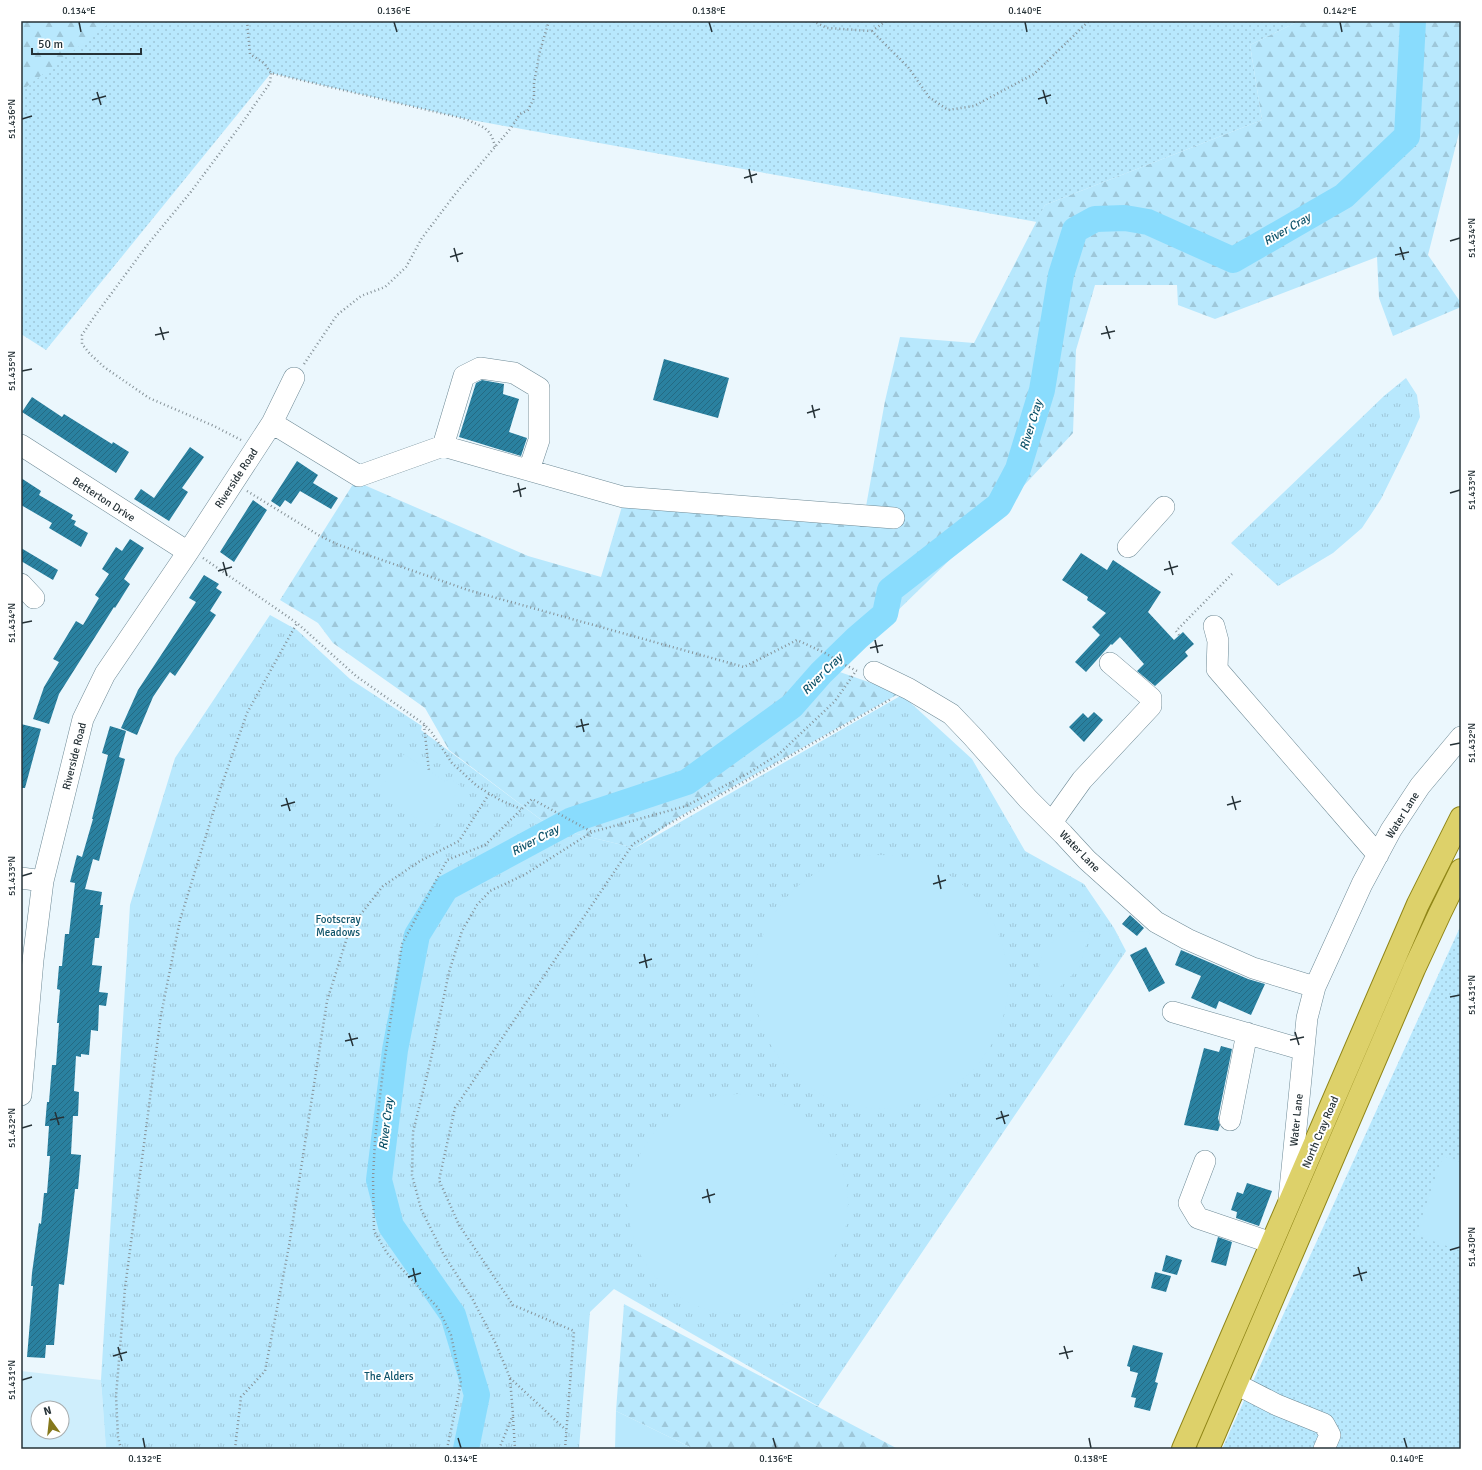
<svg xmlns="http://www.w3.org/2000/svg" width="1482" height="1470" font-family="Signika,sans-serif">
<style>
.built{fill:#cfeefc;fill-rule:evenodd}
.grass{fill:url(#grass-dots)}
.forest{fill:url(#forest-firs)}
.park{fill:url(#park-tufts)}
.garden{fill:#b8e8fd}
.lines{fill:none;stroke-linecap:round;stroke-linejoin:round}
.river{stroke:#89dcfd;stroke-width:26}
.building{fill:url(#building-hatch)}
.minor-casing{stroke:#6e8a96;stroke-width:22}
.major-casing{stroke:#8f8517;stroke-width:24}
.path{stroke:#869298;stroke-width:2.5;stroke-dasharray:1 3;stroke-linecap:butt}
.minor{stroke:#fff;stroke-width:21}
.major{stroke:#ddd16a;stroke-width:22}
.ticks{fill:none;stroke:#263237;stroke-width:1.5}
.labels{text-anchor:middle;stroke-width:4;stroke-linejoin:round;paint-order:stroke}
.street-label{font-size:11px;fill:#263237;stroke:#fff}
.park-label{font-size:11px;fill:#0e536a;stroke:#fff}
.water-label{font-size:12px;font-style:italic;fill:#0e536a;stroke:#fff}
.neatline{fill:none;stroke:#263237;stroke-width:1.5}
.ticks-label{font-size:10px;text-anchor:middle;fill:#263237}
</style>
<defs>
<pattern id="grass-dots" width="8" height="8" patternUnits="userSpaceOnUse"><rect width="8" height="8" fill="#b8e8fd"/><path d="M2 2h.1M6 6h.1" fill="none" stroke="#9ec7d9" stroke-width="1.8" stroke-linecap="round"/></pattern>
<pattern id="forest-firs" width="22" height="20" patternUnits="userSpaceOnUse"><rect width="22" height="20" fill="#b8e8fd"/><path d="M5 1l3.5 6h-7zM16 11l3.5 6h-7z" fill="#9ec7d9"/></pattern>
<pattern id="park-tufts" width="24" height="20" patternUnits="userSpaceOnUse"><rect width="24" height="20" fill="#b8e8fd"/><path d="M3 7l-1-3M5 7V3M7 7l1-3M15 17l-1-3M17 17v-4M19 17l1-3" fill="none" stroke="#9ec7d9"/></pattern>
<pattern id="building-hatch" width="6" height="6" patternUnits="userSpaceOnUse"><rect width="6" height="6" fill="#2a81a0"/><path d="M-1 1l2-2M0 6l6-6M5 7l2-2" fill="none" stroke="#246a83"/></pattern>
</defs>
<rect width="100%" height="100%" fill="#ebf7fd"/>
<!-- built -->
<path class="built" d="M21,1371L101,1380L106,1449H21ZM38,1408H62V1432H38Z"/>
<!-- grass -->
<path class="grass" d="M21,21H1299L1250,45L1262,120L1045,205L1037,222L466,119L271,73L46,350L21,334Z
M1461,925V1449H1222Z"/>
<!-- forest -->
<path class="forest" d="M21,21H112L21,91Z
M1299,21H1461V125L1428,255L1461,303V307L1393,336L1379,298L1377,257L1215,319L1178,305L1177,285H1095L1076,350L1073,433L1003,508L847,660L846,642L814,663L900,693L679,817L635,848L552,828L449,750L425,708L333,643L318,623L280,600L355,481L528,556L601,577L623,503L863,523L885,401L900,337L974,343L1045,205L1262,120L1250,45Z
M624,1304L898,1449H694L616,1411Z"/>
<!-- park -->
<path class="park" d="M1406,378L1417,395L1420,417L1408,444L1381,499L1362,528L1333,553L1278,586L1231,543L1384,396Z
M270,615L297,630L350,679L422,726L421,730L552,828L635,848L902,695L972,759L1025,851L1084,884L1114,928L1126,951L818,1406L614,1289L590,1312L579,1449H106L101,1380L130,905L175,758Z"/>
<!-- garden -->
<path class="garden" d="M404,754L446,782L449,778L461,786L433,829L378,793Z
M754 982a127 127 0 1 1 254 0a127 127 0 1 1-254 0Z
M1072,931L1090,932L1079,968L1050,997C1048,993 1043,988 1042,984C1032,957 1049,940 1072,931Z
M628 1204a110 110 0 1 1 220 0a110 110 0 1 1-220 0Z
M1443,1156L1461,1162V1251L1416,1235Z
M616,1411L694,1449H615Z"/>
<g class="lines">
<!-- river -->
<path class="river" d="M466,1449L477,1395L453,1315L391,1226L379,1180L395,1050L417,935L446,888L572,820L687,782L792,706L821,673L857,638L885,614L890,590L999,505L1018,469L1042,390L1061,275L1075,230L1095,219L1125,218L1148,222L1233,260L1344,196L1407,136L1413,21"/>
</g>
<!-- building -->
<path class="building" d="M664,359L729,378L718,418L653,400Z
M482,380L504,384L503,394L519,399L509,432L527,438L521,456L459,437L476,383Z
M32,397L62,417L64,414L112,444L113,442L129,452L116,473L22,412Z
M190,447L204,457L182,488L188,492L169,521L134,499L141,489L154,498Z
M297,461L318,475L313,483L338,498L331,509L300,491L291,504L285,500L280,507L271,501Z
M21,478L41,491L39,495L73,515L71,519L76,521L74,525L88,533L81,547L49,528L52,523L21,505Z
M253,500L267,510L234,562L220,552Z
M130,539L144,548L124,579L130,584L115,608L114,607L59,694L49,724L33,719L44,687L59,662L53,659L76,621L83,625L99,598L95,595L109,574L102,569L116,547L122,551Z
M21,548L58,570L53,580L21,561Z
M1081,553L1107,570L1113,560L1161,592L1148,612L1174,640L1183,632L1194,644L1185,652L1188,656L1155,686L1137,671L1144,664L1120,637L1112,645L1111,644L1086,672L1075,662L1100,635L1092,627L1106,613L1087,600L1088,597L1062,580Z
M204,575L219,584L216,588L222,592L210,611L216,615L175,676L170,672L161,685L153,697L137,735L121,728L138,690L196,602L189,598Z
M1094,712L1103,720L1084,742L1069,727L1083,713L1088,718Z
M21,724L41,729L25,788H21Z
M110,726L126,731L119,757L125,759L99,861L93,859L85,889L102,892L100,905H103L99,938H95L92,965L102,966L99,992L108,993L107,999L106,1006L99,1005L98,1031L91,1030L89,1055L81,1054V1057L76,1056L74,1091L79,1092L78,1116H73L71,1154L81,1155L78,1189H75L64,1285L59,1284L54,1345H46L45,1358L27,1357L33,1286H31L32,1273L39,1223L41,1224L44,1193H47L50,1156H47L49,1126H45L47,1102H49L52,1065H56L59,1023H57L60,990L57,989L59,966H62L65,934H69L75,883L70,882L77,855L82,857L93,819H92L108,755L102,753Z
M1130,915L1144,928L1137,936L1122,924Z
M1146,947L1165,983L1149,992L1130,955Z
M1181,950L1248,979L1265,984L1251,1015L1219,1001L1216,1009L1191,998L1201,976L1175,965Z
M1221,1046L1232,1049L1218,1118L1220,1125L1218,1131L1184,1125L1204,1048L1219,1052Z
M1247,1183L1272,1191L1259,1226L1236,1218L1237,1212L1231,1210L1237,1192L1243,1194Z
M1218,1237L1232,1242L1226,1266L1211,1262Z
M1166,1255L1182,1260L1177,1275L1162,1271Z
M1155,1272L1171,1276L1166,1292L1151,1288Z
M1133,1345L1163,1353L1155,1382L1158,1383L1150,1411L1134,1407L1136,1398L1131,1397L1138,1373L1130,1371V1367L1127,1366Z"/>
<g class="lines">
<defs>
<path id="minor" d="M272,423L359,476L443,446L623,497L894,518
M21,445L188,552
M443,446L464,376L480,368L514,373L539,388V440L529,470
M1128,547L1164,507
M21,584L34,598
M1214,626L1218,641L1217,669L1378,855
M874,672L909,689L951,714L973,737L1028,799L1063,834L1087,860L1156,922L1187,939L1253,968L1315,987
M1052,822L1082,780L1151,706V698L1110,663
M21,878L43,881
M1173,1012L1304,1050
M21,1095L33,960L43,881L83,719L105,674L188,552L272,423L294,378
M1230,1120L1247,1033
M1205,1161L1189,1203L1198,1218L1272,1243
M1289,1199L1307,1018L1315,987L1362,884L1391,830L1420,786L1461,737
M1236,1384L1277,1405L1324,1424L1330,1435L1324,1449"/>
<path id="major" d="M1183,1449L1418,904L1461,818
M1208,1449L1414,969L1440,913L1461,870"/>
</defs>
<!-- minor casing -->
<use href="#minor" class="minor-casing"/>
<!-- major casing -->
<use href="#major" class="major-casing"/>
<!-- path -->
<path class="path" d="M247,21L250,54L264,63L271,73L466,119C482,127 491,127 495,147
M813,21L827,28L872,31L908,67L929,97L948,110L974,106L1034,74L1089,21
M872,31L886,21
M304,364L337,315L361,296L385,287L406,267L422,238L456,193L511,128L520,114L528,110L534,98V83L540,51L549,21
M241,440L214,426L149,398L104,367L90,354L82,344V335L94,317L148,244L190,193L240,126L270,83L271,73
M247,491L320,536L339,545L468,590L744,667L797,640L825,653L845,665L857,671
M203,558L297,623L356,676L424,724L432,733L452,763L477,786L500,800L521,809
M1179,635L1176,631L1232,574
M424,725L429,771
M510,1378L566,1430
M513,1417L515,1449
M121,1449L118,1437L116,1396L125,1288L161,1015L180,920L221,787L247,713L297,623
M235,1449L241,1397L265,1371L289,1246L327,1001L350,928L383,886L420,861L459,841L489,794
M447,1449L461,1383L451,1335L438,1308L387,1253L374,1231L373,1178L375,1140L383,1070L402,944L447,860L485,845L532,799L592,832
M499,1449L513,1415L510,1378L496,1344L473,1300L444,1255L421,1209L412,1175L413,1132L430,1063L449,972L462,931L477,905L490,891L524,875L592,832L686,806L747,774L779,754L835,701L856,671
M565,1449L574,1331L513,1305L459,1225L439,1180L455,1108L633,844L891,699"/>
<!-- minor -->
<use href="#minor" class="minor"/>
<!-- major -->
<use href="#major" class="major"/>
</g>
<!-- ticks -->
<path class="ticks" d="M79,22L81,32M394,22L397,32M709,22L712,32M1025,22L1027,32M1340,22L1342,32M1043,90L1047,104M97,92L101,105M1038,99L1051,95M92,100L106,96M22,119L32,116M749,169L752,183M744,178L757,174M1450,241L1460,238M1400,247L1404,260M454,248L458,262M1395,255L1409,252M450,257L463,253M1106,326L1110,339M160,327L164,340M1101,334L1115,331M155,335L169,332M22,371L32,369M812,405L815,418M807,413L820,409M518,483L521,497M513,492L526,488M1450,493L1460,490M1169,561L1173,575M223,562L227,576M1164,570L1178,566M218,571L232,567M22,623L32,621M875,640L878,653M870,648L883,645M581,719L584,732M576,727L589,724M1450,745L1460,743M1232,796L1236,810M286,798L290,811M1227,805L1241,801M281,806L295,802M938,875L941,889M22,876L32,873M933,884L946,880M644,954L647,968M639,963L652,959M1450,997L1460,995M1295,1032L1299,1045M349,1033L353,1046M1290,1040L1304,1037M345,1041L358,1038M1001,1111L1005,1124M55,1112L59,1125M996,1119L1009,1115M50,1120L64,1117M22,1128L32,1125M707,1189L710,1203M702,1198L715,1194M1450,1250L1460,1247M1358,1267L1362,1281M413,1268L416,1282M1353,1276L1367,1272M408,1277L421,1273M1064,1346L1068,1359M118,1347L122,1361M1059,1354L1073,1351M113,1356L127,1352M22,1380L32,1377M143,1438L145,1448M458,1438L461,1448M773,1438L776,1448M1089,1438L1091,1448M1404,1438L1407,1448"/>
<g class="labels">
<!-- street labels -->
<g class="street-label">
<text transform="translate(236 478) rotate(-57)" y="4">Riverside Road</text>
<text transform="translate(104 499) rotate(33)" y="4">Betterton Drive</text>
<text transform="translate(74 756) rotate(-76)" y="4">Riverside Road</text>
<text transform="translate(1402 815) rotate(-58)" y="4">Water Lane</text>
<text transform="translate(1080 851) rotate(46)" y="4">Water Lane</text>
<text transform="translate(1296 1120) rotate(-84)" y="4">Water Lane</text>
<text transform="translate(1320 1132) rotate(-67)" y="4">North Cray Road</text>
</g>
<!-- park labels -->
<g class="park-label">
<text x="338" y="923">Footscray<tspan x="338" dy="13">Meadows</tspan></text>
<text x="389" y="1380">The Alders</text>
</g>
<!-- water labels -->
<g class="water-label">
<text transform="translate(1287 229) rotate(-30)" y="4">River Cray</text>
<text transform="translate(1031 425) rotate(-73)" y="4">River Cray</text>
<text transform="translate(822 674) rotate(-45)" y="4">River Cray</text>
<text transform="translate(535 840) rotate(-28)" y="4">River Cray</text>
<text transform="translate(386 1124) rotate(-83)" y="4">River Cray</text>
</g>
</g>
<!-- border -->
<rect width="1482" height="1470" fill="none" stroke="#ffffff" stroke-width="44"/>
<!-- north arrow -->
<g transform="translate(50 1420) rotate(345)"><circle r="19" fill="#ffffff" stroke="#a8adaf"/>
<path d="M0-3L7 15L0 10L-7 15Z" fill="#85781c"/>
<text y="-6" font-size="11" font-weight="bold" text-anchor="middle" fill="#263237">N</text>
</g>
<!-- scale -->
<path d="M32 48v6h109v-6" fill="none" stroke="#263237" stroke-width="2"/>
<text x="38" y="48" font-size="12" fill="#263237" stroke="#ffffff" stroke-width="3" paint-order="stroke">50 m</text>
<rect x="22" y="22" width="1438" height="1426" class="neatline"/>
<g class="ticks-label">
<text x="79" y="14">0.134°E</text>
<text x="394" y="14">0.136°E</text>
<text x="709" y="14">0.138°E</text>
<text x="1025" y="14">0.140°E</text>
<text x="1340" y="14">0.142°E</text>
<text transform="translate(11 119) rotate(-90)" y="4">51.436°N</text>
<text transform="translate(1471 238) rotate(-90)" y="4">51.434°N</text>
<text transform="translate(11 371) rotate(-90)" y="4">51.435°N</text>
<text transform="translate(1471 490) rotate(-90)" y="4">51.433°N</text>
<text transform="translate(11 623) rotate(-90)" y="4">51.434°N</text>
<text transform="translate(1471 743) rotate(-90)" y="4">51.432°N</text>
<text transform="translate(11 876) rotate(-90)" y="4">51.433°N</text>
<text transform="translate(1471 995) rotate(-90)" y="4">51.431°N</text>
<text transform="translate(11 1128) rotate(-90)" y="4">51.432°N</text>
<text transform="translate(1471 1247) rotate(-90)" y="4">51.430°N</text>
<text transform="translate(11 1380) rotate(-90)" y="4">51.431°N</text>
<text x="145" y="1462">0.132°E</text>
<text x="461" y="1462">0.134°E</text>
<text x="776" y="1462">0.136°E</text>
<text x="1091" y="1462">0.138°E</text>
<text x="1407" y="1462">0.140°E</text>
</g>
</svg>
